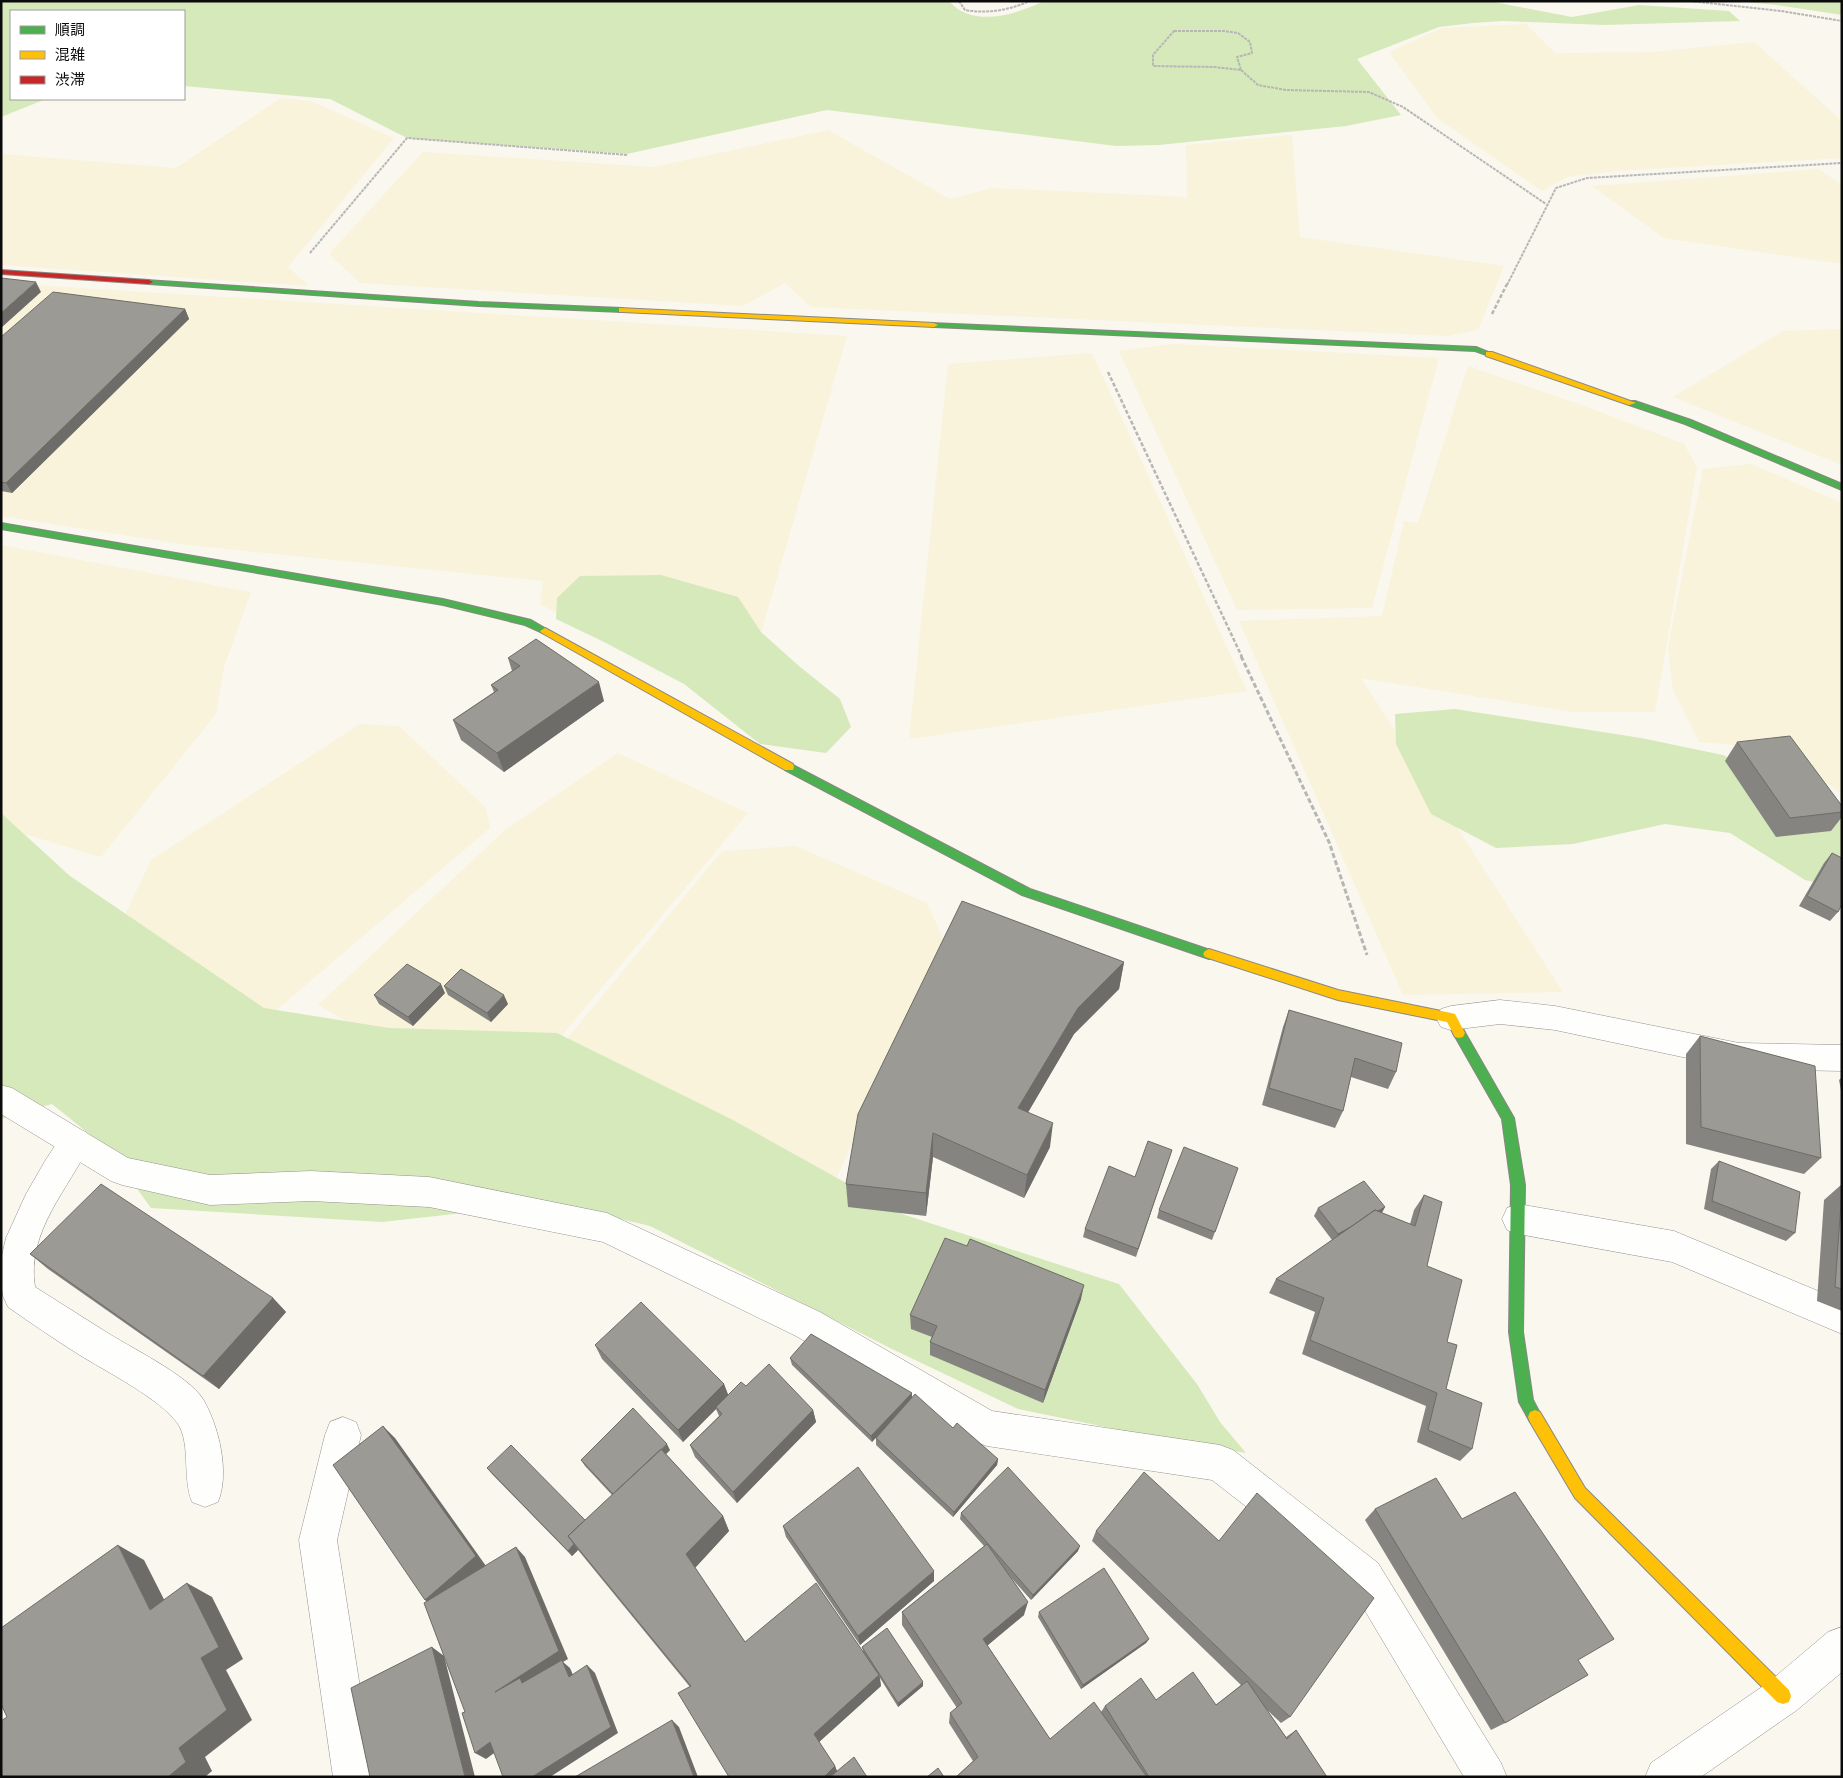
<svg xmlns="http://www.w3.org/2000/svg" width="1843" height="1778" font-family="'IBM Plex Serif','Noto Sans JP',serif">
<style>
.farmland{fill:#f8f3da}
.forest{fill:#d6e9bb}
.lines{fill:none;stroke-linecap:round;stroke-linejoin:round}
.lane-casing{stroke:#93918e;stroke-width:1}
.street-casing{stroke:#93918e;stroke-width:1}
.fast-casing{stroke:#898884;stroke-width:2}
.slow-casing{stroke:#898884;stroke-width:2}
.jam-casing{stroke:#898884;stroke-width:2}
.path-far2{stroke:#b7b6b5;stroke-width:2;stroke-dasharray:3 1;stroke-linecap:butt}
.path-far1{stroke:#b7b6b5;stroke-width:2.5;stroke-dasharray:4 2;stroke-linecap:butt}
.path{stroke:#b7b6b5;stroke-width:3;stroke-dasharray:5 2.5;stroke-linecap:butt}
.lane{fill:#fefefd;fill-rule:evenodd}
.street{fill:#fefefd;fill-rule:evenodd}
.fast{fill:#4caf50;fill-rule:evenodd}
.slow{fill:#ffc107;fill-rule:evenodd}
.jam{fill:#c62828;fill-rule:evenodd}
.wall{fill:#868480}
.shaded-wall{fill:#6d6c68}
.building{fill:#9c9a95;stroke:#6d6c68}
</style>
<rect width="100%" height="100%" fill="#faf7ef"/>
<!-- farmland -->
<path class="farmland" d="M1526,24L1555,53L1652,52L1754,42L1842,121V158L1615,171L1567,177L1542,191L1438,119L1389,52L1442,28Z
M281,98L311,101L394,138L288,267L309,286L1,265V154L176,168Z
M828,130L950,199L992,188L1187,197L1186,145L1292,135L1300,237L1504,266L1478,330L1448,336L811,307L785,283L743,306L360,283L329,254L423,152L653,167Z
M1819,169L1842,185V264L1664,238L1592,186Z
M1,283L847,336L739,709L540,604L543,581L188,545L1,516Z
M1842,329V465L1673,397L1783,331Z
M1173,344L1439,358L1372,608L1237,610L1119,351Z
M1092,353L1247,691L909,739L948,364Z
M1468,366L1587,407L1684,444L1697,467L1655,712H1572L1361,678L1563,992L1403,995L1239,621L1382,616L1404,521L1418,523Z
M1751,464L1842,503V794L1780,749L1699,742L1673,690L1668,647L1703,469Z
M1,545L251,592L224,667L216,714L101,857L1,827Z
M360,724L399,726L486,808L490,828L234,1046L116,934L151,860Z
M618,753L748,813L501,1108L318,1005L505,830Z
M796,846L927,903L943,939L824,1206L552,1057L722,851Z"/>
<!-- forest -->
<path class="forest" d="M1,1H949C973,29 1017,14 1044,1H1489L1572,17L1639,5L1729,11L1740,21L1604,25L1503,21L1473,23L1439,27L1357,59L1401,115L1346,126L1159,145L1116,146L827,110L627,154L407,138L330,99L184,86V11H11V99H46L1,117Z
M1736,1H1842V15L1776,5Z
M661,575L738,597L761,632L799,666L840,699L851,727L826,753L760,744L684,684L602,641L556,619L557,598L580,576Z
M1455,709L1641,738L1723,755L1786,786L1842,819V888L1805,880L1730,833L1665,824L1573,844L1496,848L1431,814L1396,744L1395,714Z
M1,813L70,876L264,1008L389,1028L557,1033L731,1119L902,1214L1119,1284L1197,1384L1220,1422L1246,1453L1183,1443L1018,1409L892,1349L650,1226L553,1203L382,1222L151,1208L109,1150L52,1104L1,1119Z"/>
<g class="lines">
<defs>
<path id="lane" d="M1500,1000L1555,1006L1739,1043L1842,1045V1071L1739,1069L1555,1030L1500,1024L1451,1030L1441,1027L1436,1018L1441,1009L1451,1006Z
M75,1128L86,1132L91,1142C69,1189 26,1231 35,1287C58,1301 80,1316 103,1330C129,1347 188,1375 203,1399C219,1426 230,1473 218,1502L205,1507L192,1502C182,1477 191,1445 178,1424C161,1399 105,1371 78,1354C54,1339 31,1323 8,1307L3,1296L1,1283L2,1255L6,1238L26,1194L45,1161L64,1132Z
M1518,1204L1674,1231L1842,1301V1334L1672,1262L1518,1234L1507,1230L1502,1219L1507,1208Z"/>
<path id="street" d="M1,1085L12,1088L128,1158L210,1175L311,1171L429,1177L607,1213L820,1312L992,1411L1220,1445L1233,1450L1378,1563L1501,1763L1507,1777H1464L1352,1589L1212,1480L987,1446L974,1441L796,1336L603,1242L429,1207L311,1201L210,1205L122,1185L111,1181L1,1114Z
M343,1417L356,1422L361,1435L337,1540L374,1777H333L299,1540L325,1435L330,1422Z
M1842,1627V1672L1797,1710L1701,1777H1645L1651,1763L1769,1682L1828,1632Z"/>
<path id="fast" d="M146,280L479,302L622,308L626,310L622,312L479,306L149,284L145,282Z
M931,323L1476,347L1493,354L1489,356L1475,351L934,327L930,325Z
M1629,401H1635L1691,420L1842,484V490L1685,424L1629,405Z
M1,523L443,599L531,620L550,631L545,634L525,625L443,605L1,529Z
M789,763L1030,889L1213,951L1215,954L1213,957L1209,959L1022,895L785,770L784,767L785,764Z
M1459,1028L1463,1029L1514,1118L1525,1185L1523,1332L1533,1400L1542,1417L1540,1422L1535,1424L1530,1422L1519,1402L1509,1332L1511,1185L1502,1119L1453,1033L1455,1029Z"/>
<path id="slow" d="M619,308L934,323L938,325L934,327L622,312H619Z
M1486,352H1492L1636,403L1629,405L1486,356Z
M545,628L793,764L794,767L793,770H785L542,633L540,631Z
M1209,949L1338,990L1451,1013L1455,1014L1465,1033L1463,1037L1459,1038L1455,1037L1447,1022L1338,1000L1205,957L1203,954L1205,951Z
M1535,1410L1540,1412L1585,1488L1789,1690L1791,1696L1789,1702L1783,1704L1777,1702L1575,1498L1530,1422L1528,1417L1530,1412Z"/>
<path id="jam" d="M1,270L149,280L153,282L149,284L1,274Z"/>
</defs>
<!-- lane casing -->
<use href="#lane" class="lane-casing"/>
<!-- street casing -->
<use href="#street" class="street-casing"/>
<!-- fast casing -->
<use href="#fast" class="fast-casing"/>
<!-- slow casing -->
<use href="#slow" class="slow-casing"/>
<!-- jam casing -->
<use href="#jam" class="jam-casing"/>
<!-- path-far2 -->
<path class="path-far2" d="M959,1L965,10C988,14 1009,10 1030,1
M1549,1H1566
M1690,1L1781,11L1842,21
M1174,31H1224L1238,33L1250,42L1252,53L1237,57L1241,70L1214,67L1153,66V55Z
M1241,70L1258,85L1286,90L1369,92L1403,107L1546,204
M310,253L407,138L628,155
M1507,285L1556,188L1587,178L1842,163"/>
<!-- path-far1 -->
<path class="path-far1" d="M1492,314L1507,284
M1108,372L1242,657"/>
<!-- path -->
<path class="path" d="M1241,656L1329,842L1367,955"/>
<!-- lane -->
<use href="#lane" class="lane"/>
<!-- street -->
<use href="#street" class="street"/>
<!-- fast -->
<use href="#fast" class="fast"/>
<!-- slow -->
<use href="#slow" class="slow"/>
<!-- jam -->
<use href="#jam" class="jam"/>
</g>
<!-- wall -->
<path class="wall" d="M185,309L189,319L12,493L1,491V337Z
M508,658L604,701L504,772L461,740L453,720L494,692L491,685L512,671Z
M1737,742L1842,806V817L1831,831L1776,837L1725,761Z
M1832,853L1838,912L1830,921L1799,906L1824,863Z
M1124,962L1119,989L1074,1034L1028,1112L1050,1147L1024,1198L933,1157L926,1216L848,1207L846,1184Z
M444,986L508,1004L491,1022L448,995Z
M445,993L413,1026L379,1004L374,995Z
M1289,1010L1396,1072L1388,1089L1351,1077L1343,1111L1335,1128L1262,1105L1283,1027Z
M1700,1036L1821,1158L1804,1174L1686,1144V1054Z
M1842,1077V1095L1839,1080Z
M1172,1150L1136,1257L1083,1237L1085,1229L1135,1177Z
M1719,1161L1795,1233L1786,1241L1704,1209L1711,1169Z
M1238,1168L1212,1240L1157,1218L1159,1210Z
M1842,1184V1311L1817,1301L1824,1200Z
M1424,1195L1427,1266L1447,1342L1446,1389L1472,1449L1460,1461L1417,1442L1426,1406L1302,1354L1315,1312L1269,1293L1276,1279L1332,1240L1314,1216L1318,1208L1385,1207L1382,1213L1410,1224L1414,1210Z
M30,1254L273,1298L286,1312L219,1389L48,1269Z
M1081,1299L1043,1403L930,1355V1342L932,1337L911,1329L910,1315Z
M595,1345L724,1384L728,1395L746,1386L813,1410L816,1422L737,1503L695,1457L690,1445L719,1416L716,1409L683,1442L602,1359Z
M790,1358L912,1393V1397L953,1428L998,1459L997,1465L953,1517L876,1445V1438L881,1432L872,1442L792,1365Z
M670,1450L666,1454L723,1516L729,1531L695,1568L745,1642L863,1651L862,1647L923,1682V1686L898,1707L880,1678L881,1686L819,1742L835,1766L837,1771L867,1777H729L690,1687L578,1550L572,1556L492,1474L487,1468L585,1520L612,1495L585,1466L581,1460Z
M1375,1509L1462,1519L1505,1723L1491,1730L1365,1520Z
M961,1513L1078,1551L1031,1600L1007,1573L1024,1615L987,1645L1050,1739L1101,1712L1105,1706L1156,1700L1216,1705L1241,1685L1092,1541L1096,1531L1290,1717L1281,1723L1266,1709L1286,1737L1296,1730L1327,1777H956L973,1761L949,1723L950,1713L957,1708L902,1625V1612L984,1546L960,1519Z
M783,1526L934,1581L860,1645L786,1537Z
M1039,1612L1149,1639L1146,1643L1081,1689L1038,1617Z"/>
<!-- shaded-wall -->
<path class="shaded-wall" d="M36,282L41,292L1,328V313Z
M185,309L189,319L12,493L6,483Z
M599,682L604,701L504,772L497,753Z
M1124,962L1119,989L1074,1034L1016,1133L1018,1108L1078,1008Z
M441,984L445,993L413,1026L408,1017Z
M504,995L508,1004L491,1022L487,1013Z
M1053,1123L1050,1147L1024,1198L1027,1175Z
M933,1133V1157L926,1216V1193Z
M1385,1207L1380,1215L1334,1242L1338,1234Z
M1084,1285L1081,1299L1043,1403L1045,1390Z
M273,1298L286,1312L219,1389L203,1376Z
M724,1384L729,1397L716,1407V1409L683,1442L678,1430Z
M912,1393V1399L872,1442L871,1436Z
M813,1410L816,1422L737,1503L733,1492Z
M383,1426L395,1438L486,1566L436,1609L425,1600Z
M667,1444L670,1450L618,1502L614,1496Z
M998,1459L997,1465L953,1517L954,1512Z
M723,1516L729,1531L694,1569L686,1554Z
M574,1544L578,1550L572,1556L568,1551Z
M118,1545L144,1560L176,1623L150,1610Z
M1080,1546L1078,1551L1031,1600L1033,1595Z
M516,1547L525,1557L568,1659L563,1662L570,1668L577,1684L528,1685L495,1692Z
M934,1571V1581L860,1645L858,1636Z
M187,1583L212,1597L243,1659L226,1670L252,1720L205,1757L212,1771L205,1777H168L179,1748L201,1658Z
M1028,1602L1024,1615L981,1651L983,1639Z
M1149,1639L1146,1643L1081,1689L1083,1685Z
M432,1647L444,1656L475,1777H465Z
M587,1665L595,1673L618,1733L550,1777H532Z
M879,1675L881,1686L818,1743L814,1734Z
M923,1682V1686L898,1707V1703Z
M672,1720L679,1727L698,1777H694Z
M490,1742L501,1748L486,1759L475,1753Z
M835,1766L838,1774L836,1777H824Z"/>
<!-- building -->
<path class="building" d="M1,278L36,282L1,313Z
M53,292L185,309L6,483L1,482V337Z
M536,639L599,682L497,753L453,720L498,690L491,685L520,666L508,658Z
M1790,736L1842,806V812L1790,818L1737,742Z
M1832,853L1842,858V904L1838,912L1807,896Z
M962,901L1124,962L1078,1008L1018,1108L1053,1123L1027,1175L933,1133L926,1193L846,1184L858,1114Z
M407,964L441,984L408,1017L374,995Z
M461,969L504,995L487,1013L444,986Z
M1289,1010L1402,1043L1396,1072L1355,1058L1343,1111L1269,1088Z
M1700,1036L1815,1066L1821,1158L1701,1127Z
M1148,1141L1172,1150L1138,1249L1085,1229L1109,1166L1135,1177Z
M1184,1147L1238,1168L1215,1232L1159,1210Z
M1719,1161L1800,1192L1795,1233L1712,1201Z
M1364,1181L1385,1207L1378,1211L1375,1210L1352,1226L1338,1234L1318,1208Z
M101,1184L273,1298L203,1376L30,1254Z
M1842,1190V1289L1835,1287Z
M1424,1195L1442,1202L1427,1266L1462,1280L1447,1342L1457,1345L1446,1389L1482,1403L1472,1449L1428,1430L1437,1393L1310,1340L1324,1298L1276,1279L1375,1210L1415,1226Z
M945,1238L967,1246L970,1239L1084,1285L1045,1390L930,1342L937,1326L910,1315Z
M641,1302L724,1384L678,1430L595,1345Z
M811,1334L912,1393L871,1436L790,1358Z
M769,1364L813,1410L733,1492L690,1445L722,1414L716,1407L741,1382L746,1386Z
M915,1394L953,1428L957,1423L998,1459L954,1512L876,1438Z
M633,1408L667,1444L613,1494L581,1460Z
M383,1426L476,1556L425,1600L333,1465Z
M511,1445L585,1520L568,1536L574,1544L568,1551L487,1468Z
M661,1449L723,1516L686,1554L745,1642L816,1583L879,1675L814,1734L835,1766L824,1777H729L678,1693L691,1686L568,1536Z
M858,1467L934,1571L858,1636L783,1526Z
M1008,1467L1080,1546L1033,1595L961,1513Z
M1144,1472L1219,1541L1257,1493L1374,1598L1290,1717L1096,1531Z
M1436,1478L1462,1519L1515,1492L1614,1639L1578,1660L1588,1675L1505,1723L1375,1509Z
M987,1544L1028,1602L983,1639L1050,1739L1094,1702L1147,1777H956L978,1757L950,1713L962,1703L902,1612Z
M118,1545L150,1610L187,1583L219,1647L201,1658L227,1710L179,1748L186,1762L168,1777H3L1,1773V1721L7,1717L1,1704V1628Z
M516,1547L559,1651L495,1692L520,1678L522,1683L562,1660L569,1677L587,1665L611,1727L532,1777H503L490,1742L475,1753L462,1713L465,1712L424,1603Z
M1104,1568L1149,1639L1083,1685L1039,1612Z
M887,1628L923,1682L898,1703L862,1647Z
M432,1647L465,1777H370L351,1688Z
M1193,1672L1216,1705L1247,1681L1287,1739L1296,1730L1327,1777H1149L1105,1706L1141,1678L1156,1700Z
M672,1720L694,1777H575Z
M854,1757L867,1777H830Z
M938,1768L944,1777H927Z"/>
<!-- border -->
<rect width="1843" height="1778" fill="none" stroke="#0b0b0b" stroke-width="5"/>
<!-- legend -->
<rect x="10" y="10" width="175" height="90" fill="#ffffff" stroke="#9d9d9d"/>
<rect x="20" y="26" width="25" height="8" fill="#4caf50" stroke="#9d9d9d"/>
<text x="55" y="35" font-size="15" fill="#0b0b0b">順調</text>
<rect x="20" y="51" width="25" height="8" fill="#ffc107" stroke="#9d9d9d"/>
<text x="55" y="60" font-size="15" fill="#0b0b0b">混雑</text>
<rect x="20" y="76" width="25" height="8" fill="#c62828" stroke="#9d9d9d"/>
<text x="55" y="85" font-size="15" fill="#0b0b0b">渋滞</text>
</svg>
